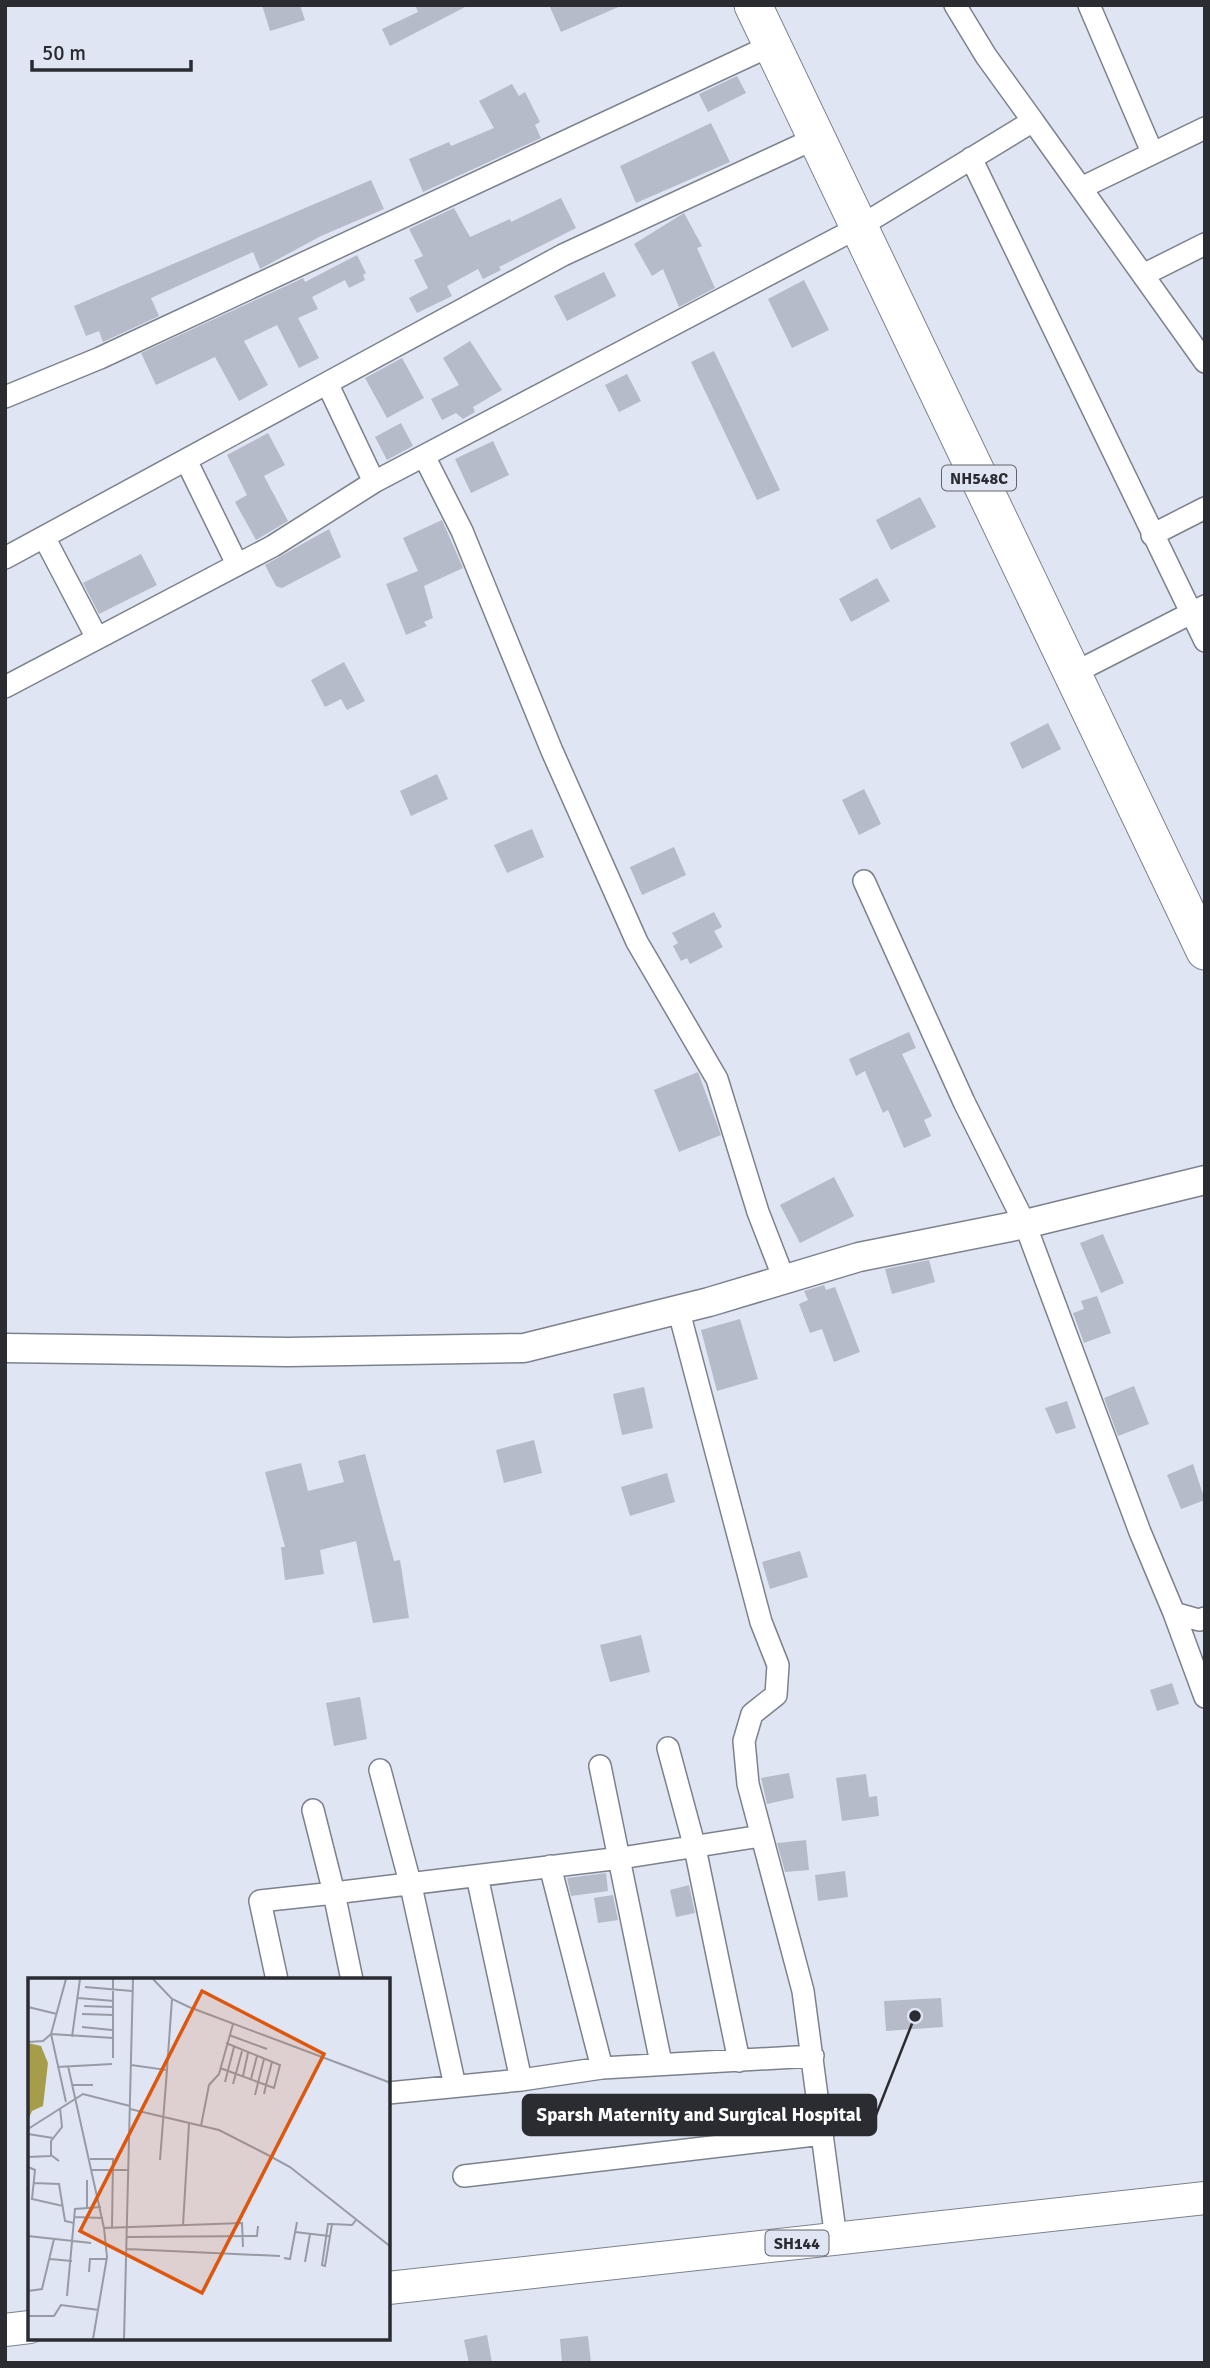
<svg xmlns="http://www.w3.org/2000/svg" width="1210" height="2368" font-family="Signika,sans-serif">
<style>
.building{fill:#b5bbc8}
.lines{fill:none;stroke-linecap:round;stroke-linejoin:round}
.street-casing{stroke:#7c828d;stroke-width:24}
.secondary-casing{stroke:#7c828d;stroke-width:31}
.primary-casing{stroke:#7c828d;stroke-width:34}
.highway-casing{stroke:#7c828d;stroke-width:39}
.street{stroke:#fff;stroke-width:21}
.secondary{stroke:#fff;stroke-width:28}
.primary{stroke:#fff;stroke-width:32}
.highway{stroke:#fff;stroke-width:37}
.labels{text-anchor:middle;stroke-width:5;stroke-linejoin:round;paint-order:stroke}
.shield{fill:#dfe5f2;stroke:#60646b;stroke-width:2}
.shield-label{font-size:16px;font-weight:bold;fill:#2a2c31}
.inset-road{fill:none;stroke:#979ba5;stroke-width:2}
.view{fill:#de570e;fill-opacity:0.15;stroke:#de570e;stroke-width:3.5}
.inset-edge{fill:none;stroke:#2a2c31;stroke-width:3.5}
.leader{fill:none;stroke:#2a2c31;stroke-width:2.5}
.callout-dot{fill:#2a2c31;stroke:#dfe5f2;stroke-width:2.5}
.callout{fill:#2a2c31;stroke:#2a2c31;stroke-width:2.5}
.callout-label{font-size:19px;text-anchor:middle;font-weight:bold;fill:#fff}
</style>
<rect width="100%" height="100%" fill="#dfe5f2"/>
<!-- building -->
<path class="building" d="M262,5H300L305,20L270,31Z
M415,5H469L390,46L382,29L418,12Z
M549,5H623L561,32Z
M737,76L746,93L708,112L699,94Z
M512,84L519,96L525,92L540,122L535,125L541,138L423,192L409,159L449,142L451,146L494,128L479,101Z
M711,123L730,162L636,203L620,166Z
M371,180L384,209L321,236L260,269L253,252L151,298L159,316L103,342L99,331L86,336L74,306Z
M561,198L576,228L499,267L501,270L483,279L478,269L447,286L452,296L417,313L409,298L428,288L414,260L423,256L409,229L454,208L470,237L510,219L511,222Z
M684,213L702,246L697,248L715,288L679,307L663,269L652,276L634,244Z
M357,255L366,273L363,275L365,280L349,288L345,280L312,297L318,309L298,318L319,358L299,368L277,325L244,341L268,385L239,401L215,357L156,385L141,353L303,278L305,282Z
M604,272L616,296L567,321L554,296Z
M804,280L829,330L792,348L768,299Z
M470,341L502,390L473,407L475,412L463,419L456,413L442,420L431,399L459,385L443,358Z
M714,351L780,490L757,500L691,362Z
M402,358L424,398L387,418L365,378Z
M627,374L641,401L619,412L605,385Z
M401,423L413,446L387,460L375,437Z
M268,433L285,465L264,476L288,521L256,540L235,502L247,495L227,455Z
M493,441L509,475L471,493L455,459Z
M920,497L936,527L891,550L876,520Z
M442,520L463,568L424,586L433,618L424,622L427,626L406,635L386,584L418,571L403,538Z
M329,529L341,557L282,588L276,586L265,565Z
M141,554L157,585L99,614L83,583Z
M877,578L890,601L851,622L839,599Z
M344,662L365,701L347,710L341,699L325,707L311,680Z
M1048,723L1061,749L1022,769L1010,743Z
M437,774L448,799L411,816L400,791Z
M864,789L881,824L859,835L842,800Z
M532,829L544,857L507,873L494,845Z
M674,847L686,875L642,895L630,867Z
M714,912L722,927L714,931L723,947L690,964L687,958L681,961L673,946L678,943L672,933Z
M909,1032L916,1048L902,1054L932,1116L924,1120L931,1136L904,1148L888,1110L883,1113L865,1071L856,1076L849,1059Z
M698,1072L721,1135L679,1152L654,1090Z
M834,1177L854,1216L800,1243L780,1205Z
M1103,1234L1124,1283L1101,1293L1080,1243Z
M929,1260L935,1282L892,1294L885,1269Z
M824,1285L826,1290L835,1287L860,1352L834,1362L822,1329L810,1333L799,1304L808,1300L804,1291Z
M1097,1296L1111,1333L1084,1343L1073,1313L1084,1309L1081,1301Z
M740,1319L758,1379L717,1391L701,1330Z
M1134,1386L1149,1424L1118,1436L1104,1398Z
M644,1387L653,1428L622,1435L613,1394Z
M1067,1401L1076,1428L1056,1434L1045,1408Z
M534,1440L542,1473L504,1483L496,1450Z
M365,1454L394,1561L400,1560L409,1618L373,1623L356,1541L320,1550L324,1574L285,1580L281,1547H285L265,1472L301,1463L308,1491L344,1482L338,1461Z
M1193,1464L1205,1500L1181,1509L1167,1475Z
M667,1473L675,1502L630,1516L621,1487Z
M800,1551L808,1577L770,1589L762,1562Z
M641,1635L650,1672L610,1682L600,1645Z
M1172,1683L1179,1704L1157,1711L1150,1690Z
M360,1697L367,1739L334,1746L326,1703Z
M789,1773L794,1798L767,1804L761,1778Z
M866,1774L869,1797L877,1796L879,1816L842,1821L836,1778Z
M806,1840L809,1870L785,1872L777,1843Z
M845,1871L848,1897L818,1901L815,1875Z
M606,1873L608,1891L571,1896L567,1878Z
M689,1885L695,1913L676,1917L670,1890Z
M613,1895L618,1920L598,1923L594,1898Z
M941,1998L943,2027L886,2031L884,2001Z
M487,2335L492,2363H469L464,2340Z
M588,2336L591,2363H562L560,2339Z"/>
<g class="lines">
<defs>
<path id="street" d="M1089,5L1152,152
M1033,121L1205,362
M971,158L1205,641
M1081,188L1205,128
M1143,275L1205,244
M327,383L374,482
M5,397L100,358L772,45
M424,456L462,531L552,751L637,942L717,1079L758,1212L784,1279
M186,460L237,564
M1152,535L1205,508
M44,537L97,638
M5,558L563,255L816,138
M1072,674L1205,606
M5,687L273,546L374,482L859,227L1033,121L986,56L955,5
M864,881L964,1102L1025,1224L1140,1532L1174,1613L1199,1620L1205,1618
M678,1308L761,1622L778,1665L776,1695L752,1714L744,1741L748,1784L803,1991L836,2239
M1174,1613L1205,1697
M668,1748L695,1848L739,2061
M600,1766L661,2063
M380,1770L411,1886L455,2086
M550,1866L602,2068
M477,1876L521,2080
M277,1980L260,1901L334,1893L313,1810
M352,1980L334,1893L621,1858L761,1836
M388,2093L521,2080L602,2068L813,2056
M464,2176L823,2134"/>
<path id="secondary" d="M5,1348L288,1352L524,1348L709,1302L859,1257L1025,1224L1205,1180"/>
<path id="primary" d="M388,2288L1205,2198
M5,2330L30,2327"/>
<path id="highway" d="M753,5L1205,951"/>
</defs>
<!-- street casing -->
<use href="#street" class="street-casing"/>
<!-- secondary casing -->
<use href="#secondary" class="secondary-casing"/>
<!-- primary casing -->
<use href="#primary" class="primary-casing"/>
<!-- highway casing -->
<use href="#highway" class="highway-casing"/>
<!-- street -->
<use href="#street" class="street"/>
<!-- secondary -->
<use href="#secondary" class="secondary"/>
<!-- primary -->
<use href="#primary" class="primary"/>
<!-- highway -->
<use href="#highway" class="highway"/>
</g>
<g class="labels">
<!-- shield labels -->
<g class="shield">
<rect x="942" y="465.5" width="74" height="25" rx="5"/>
<rect x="765.5" y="2230.5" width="63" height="25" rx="5"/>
</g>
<g class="shield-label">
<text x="979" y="484">NH548C</text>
<text x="797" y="2249">SH144</text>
</g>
</g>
<!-- overview -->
<g transform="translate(28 1978)">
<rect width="362" height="362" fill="#dfe5f2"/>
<path d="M0,65L13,68L20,85L15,128L4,133L0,142Z" fill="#a69d4b"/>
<path class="inset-road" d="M38,1L23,56L38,124M125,1L144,21L161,29L363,105M57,9L104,13M50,20L86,23M56,28L86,29M0,29L29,36M54,36L85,37M54,49L84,52M201,57L239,71M44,59L52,1M85,60V1M0,64L15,63L23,56L85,60V80M198,65L252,87L246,110L238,107L236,116M103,87L139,92L132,182M40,88L76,250M29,89L84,86M192,90L238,107L244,84M139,91L144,21M215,98L220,75M223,101L229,78M197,104L206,69M205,106L214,73M44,107H65M227,117L236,81M102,131L191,152L238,176L262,189L363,269M173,148L181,107L191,96L205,46M0,151L55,116L102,128M0,156L25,160M0,179V189L7,192L4,221L35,228M0,179L23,178M62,181H85L84,249M31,183L23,177V163L34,149L32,130M64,192H101M59,202V229M6,205L31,206L37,243L46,245M46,239L75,240M300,246H304L297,288L294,287ZM304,246L324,247L328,242M155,247L161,146M267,254L301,258M0,258L63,265M99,259L229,258L230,248M99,271L252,278M256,280L262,281L269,244M22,281L44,283M277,284L282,256M61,294L62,281H79M0,313L14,311L26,261M39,318L47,231L73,229M0,338H26L33,327L71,332M65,361L79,279L76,250L214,245L215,269M96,361L105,1"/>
<path class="view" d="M174,13L296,76L174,315L52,253Z"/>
<rect width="362" height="362" class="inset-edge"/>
</g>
<!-- callouts -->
<path class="leader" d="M915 2016L876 2115"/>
<circle class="callout-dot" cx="915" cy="2016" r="7"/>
<rect class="callout" x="523" y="2095" width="353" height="40" rx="7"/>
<g class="callout-label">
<text x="699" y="2121">Sparsh Maternity and Surgical Hospital</text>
</g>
<!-- border -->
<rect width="1210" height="2368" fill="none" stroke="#2a2c31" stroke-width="14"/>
<!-- scale -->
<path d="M32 60v10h159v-10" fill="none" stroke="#2a2c31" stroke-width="3.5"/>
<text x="42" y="60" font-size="21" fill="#2a2c31" stroke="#dfe5f2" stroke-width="5" paint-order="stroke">50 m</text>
</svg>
